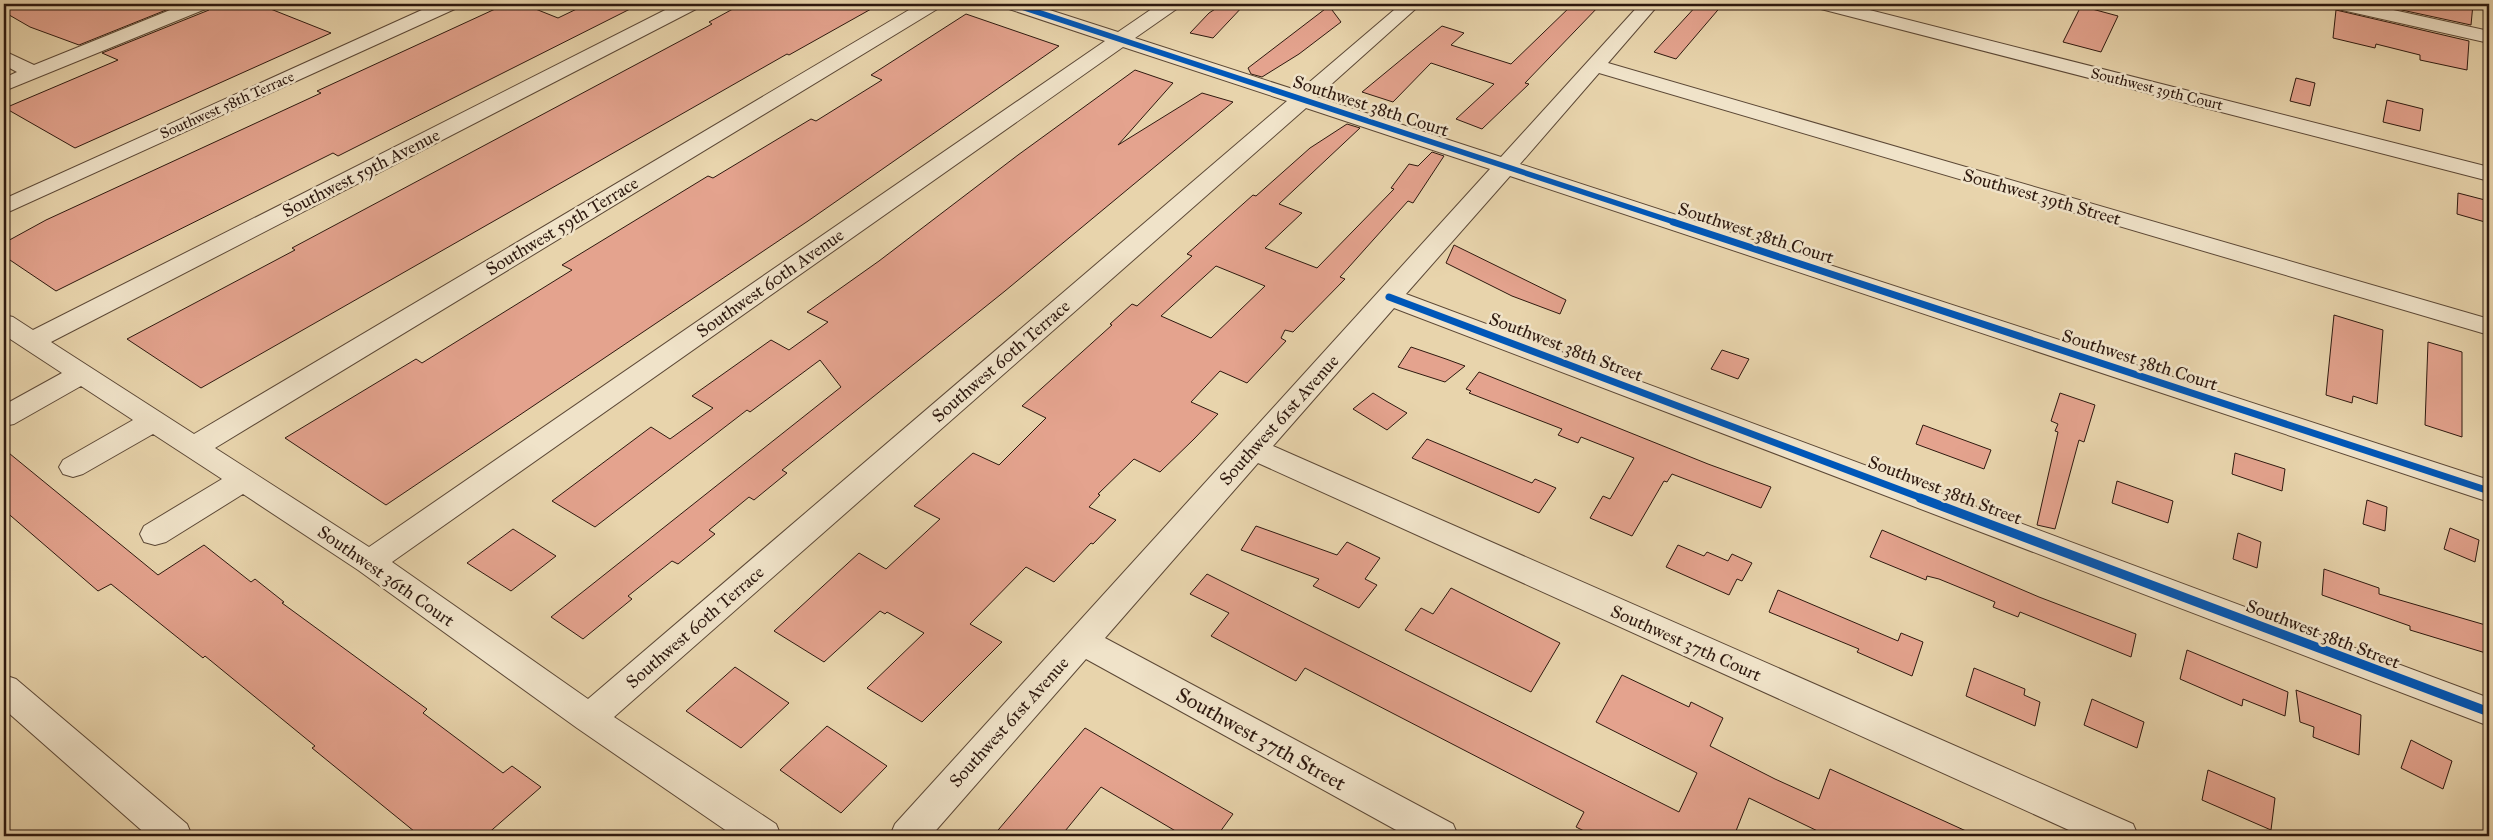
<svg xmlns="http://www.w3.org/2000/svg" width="2493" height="840" font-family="'IM FELL Great Primer',serif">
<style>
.building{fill:#e4a38e;stroke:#2e190f;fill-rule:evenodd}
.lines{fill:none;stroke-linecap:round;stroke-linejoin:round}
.minor-casing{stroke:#5c4836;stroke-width:2}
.minor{fill:#f0e3c9;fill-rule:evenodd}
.cycleway-far2-casing{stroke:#f0e3c9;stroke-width:8}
.cycleway-far1-casing{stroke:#f0e3c9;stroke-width:10}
.cycleway-casing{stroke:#f0e3c9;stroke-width:12}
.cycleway-far2{stroke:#0057b8;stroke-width:5.5}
.cycleway-far1{stroke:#0057b8;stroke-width:7}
.cycleway{stroke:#0057b8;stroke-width:9}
.labels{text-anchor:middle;stroke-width:5;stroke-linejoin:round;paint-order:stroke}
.far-street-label{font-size:15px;fill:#2e190f;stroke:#f0e3c9}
.street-label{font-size:18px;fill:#2e190f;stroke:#f0e3c9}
.near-street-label{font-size:21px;fill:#2e190f;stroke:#f0e3c9}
</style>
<rect width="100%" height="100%" fill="#e8d4ac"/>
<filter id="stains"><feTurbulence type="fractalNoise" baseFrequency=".004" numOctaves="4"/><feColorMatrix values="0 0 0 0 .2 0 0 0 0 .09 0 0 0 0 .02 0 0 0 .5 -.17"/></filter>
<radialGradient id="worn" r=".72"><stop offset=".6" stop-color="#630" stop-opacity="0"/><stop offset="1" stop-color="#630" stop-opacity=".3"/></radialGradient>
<!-- building -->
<path class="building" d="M4,4H181L79,45L30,27L4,12Z
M213,4H258L331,33L75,148L5,108L118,60L102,53L209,10Z
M506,4H523L558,18L587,4H640L338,156L333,153L56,291L4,256V243L46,220L321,93L317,91Z
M742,4H880L789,55L787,54L201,388L127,339L295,250L292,248L712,24L709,22Z
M1223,4H1245L1213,38L1190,33L1209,13Z
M1573,4H1601L1525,83L1529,84L1482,129L1456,119L1494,84L1431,63L1393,102L1362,92L1442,26L1464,33L1451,45L1511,64Z
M1698,4H1723L1676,59L1654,52Z
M2374,4H2473L2471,25Z
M1329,6L1341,22L1299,54L1262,77L1251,74L1248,68Z
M2081,6L2118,16L2101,52L2063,42Z
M2336,10L2469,41L2467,70L2420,60V55L2376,44L2375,48L2333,38Z
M966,14L1059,46L808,221L386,505L285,438L416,359L422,363L572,270L562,265L708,176L713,178L811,119L816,121L882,80L871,75Z
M1135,70L1173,83L1118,145L1202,93L1233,102L1005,291L782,470L787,473L754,500L749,497L709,530L715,534L678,564L672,561L628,596L632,599L583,639L551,617L841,387L820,360L750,412L747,410L595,527L552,501L651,427L670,439L713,408L692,396L771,340L789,350L828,322L807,312L879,261L1018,155Z
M2296,78L2315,83L2310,106L2290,101Z
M2387,100L2423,109L2420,131L2383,122Z
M1347,124L1360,128L1279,204L1302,213L1265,248L1317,268L1394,189L1391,188L1409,164L1418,166L1432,152L1444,156L1413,203L1408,201L1340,277L1345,279L1293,332L1285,330L1281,338L1286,341L1247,383L1220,371L1191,402L1218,414L1194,439L1160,472L1134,459L1098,494L1100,495L1089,507L1116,520L1093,544L1091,543L1054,582L1026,567L970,624L1002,642L922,722L867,688L924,633L887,612L885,614L880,611L824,662L774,631L859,553L886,569L940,519L914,506L973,453L999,465L1046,418L1022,406L1112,325L1110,324L1132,304L1137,306L1192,256L1187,254L1253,195L1256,196L1310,148ZM1216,266L1265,286L1211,338L1161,316Z
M2458,193L2485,200V222L2457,214Z
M1454,245L1566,300L1560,314L1512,296L1446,263Z
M2334,315L2383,330L2377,404L2353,396L2352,403L2326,395Z
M2428,342L2462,352V437L2425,425Z
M1411,347L1446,359L1465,366L1445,382L1398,367Z
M1722,350L1749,359L1738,379L1711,369Z
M1479,372L1708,464L1771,487L1761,508L1672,474L1667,482L1664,481L1632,536L1590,518L1603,496L1610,499L1634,458L1581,437L1578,443L1558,435L1562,429L1469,393L1471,391L1466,389Z
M1373,393L1386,401L1407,413L1387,430L1353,409Z
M2060,393L2095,405L2084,442L2079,440L2055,529L2037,525L2058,432L2055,431L2058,424L2051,421Z
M1923,425L1991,450L1984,469L1916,444Z
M1427,439L1532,483L1535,479L1556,488L1539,513L1412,458Z
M4,449L158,575L204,545L251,582L255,579L284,602L282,603L427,709L423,713L503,773L512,766L541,787L485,836H420L312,748L315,746L205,656L203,658L111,584L98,591L4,510Z
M2235,453L2285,469L2282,491L2232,474Z
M2117,481L2173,501L2168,523L2112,503Z
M2367,500L2387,507L2385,531L2363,524Z
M1256,526L1337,555L1347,542L1380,558L1365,579L1377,585L1359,608L1313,586L1319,579L1241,550Z
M2450,528L2479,540L2475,562L2444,549Z
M513,529L556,556L511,591L467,563Z
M1882,530L2039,597L2136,634L2131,657L2020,612L2018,617L1993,607L1995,602L1939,579L1927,576L1926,580L1870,557Z
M2238,533L2261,542L2257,568L2233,559Z
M1678,545L1704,556L1707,552L1728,561L1732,554L1752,563L1742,581L1737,579L1729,595L1666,567Z
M2324,569L2379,588V594L2489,626V654L2410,630V626L2322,595Z
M1207,574L1679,812L1697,773L1596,722L1622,675L1689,707L1691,702L1723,718L1710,746L1775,779L1819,799L1830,769L1977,836H1828L1749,798L1734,836H1594L1576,827L1584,812L1305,668L1296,681L1211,636L1229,613L1190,594Z
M1451,588L1560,643L1531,692L1405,630L1421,608L1433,614Z
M1778,590L1898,641L1901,633L1923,642L1912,676L1857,652L1859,649L1769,612Z
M2187,650L2288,692L2285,716L2243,699L2242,706L2180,679Z
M735,667L789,703L741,748L686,711Z
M1974,668L2025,689L2024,695L2040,702L2035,726L1966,696Z
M2296,690L2361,715L2359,755L2313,737L2314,727L2300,722Z
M2092,699L2144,722L2137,748L2084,725Z
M827,726L887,766L841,813L780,770Z
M1085,728L1233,814L1217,836H1184L1101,787L1061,836H993Z
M2411,740L2452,761L2443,789L2401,768Z
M2208,770L2275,798L2271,830L2202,800Z"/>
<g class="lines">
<defs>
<path id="minor" d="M185,4H211L208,8L4,91V78L17,72L4,65V51L34,65Z
M435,4H460L457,8L4,214V199Z
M677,4H701L698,8L51,342L194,434L919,4H941L939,8L215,448L369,547L1105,41L1006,8L1004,4H1031L1118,32L1159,4H1180L1178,8L1135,38L1299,91L1401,4H1421L1317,97L1501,157L1640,4H1659L1608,63L2489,319V335L1599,73L1520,164L2489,480V502L1510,176L1406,294L2489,698V726L1394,308L1273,446L2133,824L2138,836H2082L1258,463L1105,638L1453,824L1458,836H1407L1086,659L931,836H890L895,824L1490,169L1306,108L614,717L776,824L781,836H734L577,728L358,570L243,494L166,542L155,545L144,542L140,534L144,526L222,479L153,434L83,474L73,477L63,474L59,467L63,460L133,420L81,386L14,424L4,426V405L62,373L4,335V315L13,317L33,330ZM1123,47L1287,101L588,699L392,562Z
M1814,4H1846L2489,167V181L1817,8Z
M2332,4H2366L2489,31V43L2342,10L2335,8Z
M4,675L16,679L187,824L192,836H148L4,709Z"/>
</defs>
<!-- minor casing -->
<use href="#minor" class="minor-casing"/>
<!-- minor -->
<use href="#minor" class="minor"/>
<defs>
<path id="cycleway-far2" d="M1013,4L1677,223"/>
<path id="cycleway-far1" d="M1673,222L2489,491
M1389,297L1924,499"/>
<path id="cycleway" d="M1920,498L2489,712"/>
</defs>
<!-- cycleway-far2 casing -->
<use href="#cycleway-far2" class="cycleway-far2-casing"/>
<!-- cycleway-far1 casing -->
<use href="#cycleway-far1" class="cycleway-far1-casing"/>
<!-- cycleway casing -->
<use href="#cycleway" class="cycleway-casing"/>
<!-- cycleway-far2 -->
<use href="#cycleway-far2" class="cycleway-far2"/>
<!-- cycleway-far1 -->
<use href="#cycleway-far1" class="cycleway-far1"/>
<!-- cycleway -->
<use href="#cycleway" class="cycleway"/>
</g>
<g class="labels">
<!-- far-street labels -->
<g class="far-street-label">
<text transform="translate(2157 89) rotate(14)" y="5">Southwest 39th Court</text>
<text transform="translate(227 105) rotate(-24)" y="5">Southwest 58th Terrace</text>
</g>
<!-- street labels -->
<g class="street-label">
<text transform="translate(1371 106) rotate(18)" y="6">Southwest 38th Court</text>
<text transform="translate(361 173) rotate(-27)" y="6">Southwest 59th Avenue</text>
<text transform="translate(2042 197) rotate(16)" y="6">Southwest 39th Street</text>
<text transform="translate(562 226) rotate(-31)" y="6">Southwest 59th Terrace</text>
<text transform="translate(1756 233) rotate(18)" y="6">Southwest 38th Court</text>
<text transform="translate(770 283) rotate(-35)" y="6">Southwest 60th Avenue</text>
<text transform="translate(1566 347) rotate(21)" y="6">Southwest 38th Street</text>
<text transform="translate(2140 360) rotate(18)" y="6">Southwest 38th Court</text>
<text transform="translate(1001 361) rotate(-41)" y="6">Southwest 60th Terrace</text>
<text transform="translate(1279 420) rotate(-48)" y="6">Southwest 61st Avenue</text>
<text transform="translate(1945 490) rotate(21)" y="6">Southwest 38th Street</text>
<text transform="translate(386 576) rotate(35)" y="6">Southwest 36th Court</text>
<text transform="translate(695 627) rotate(-41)" y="6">Southwest 60th Terrace</text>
<text transform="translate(2323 634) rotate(21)" y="6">Southwest 38th Street</text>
<text transform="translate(1686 643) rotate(24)" y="6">Southwest 37th Court</text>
<text transform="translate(1009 722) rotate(-48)" y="6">Southwest 61st Avenue</text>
</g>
<!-- near-street labels -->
<g class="near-street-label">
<text transform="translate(1261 739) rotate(29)" y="7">Southwest 37th Street</text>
</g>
</g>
<!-- margin -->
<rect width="2493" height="840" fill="none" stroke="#e8d4ac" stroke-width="20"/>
<rect x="5" y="5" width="2483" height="830" fill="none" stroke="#2e190f" stroke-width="2.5"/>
<rect x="10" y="10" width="2473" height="820" fill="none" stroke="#2e190f"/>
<rect width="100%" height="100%" filter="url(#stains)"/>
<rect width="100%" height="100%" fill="url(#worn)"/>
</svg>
